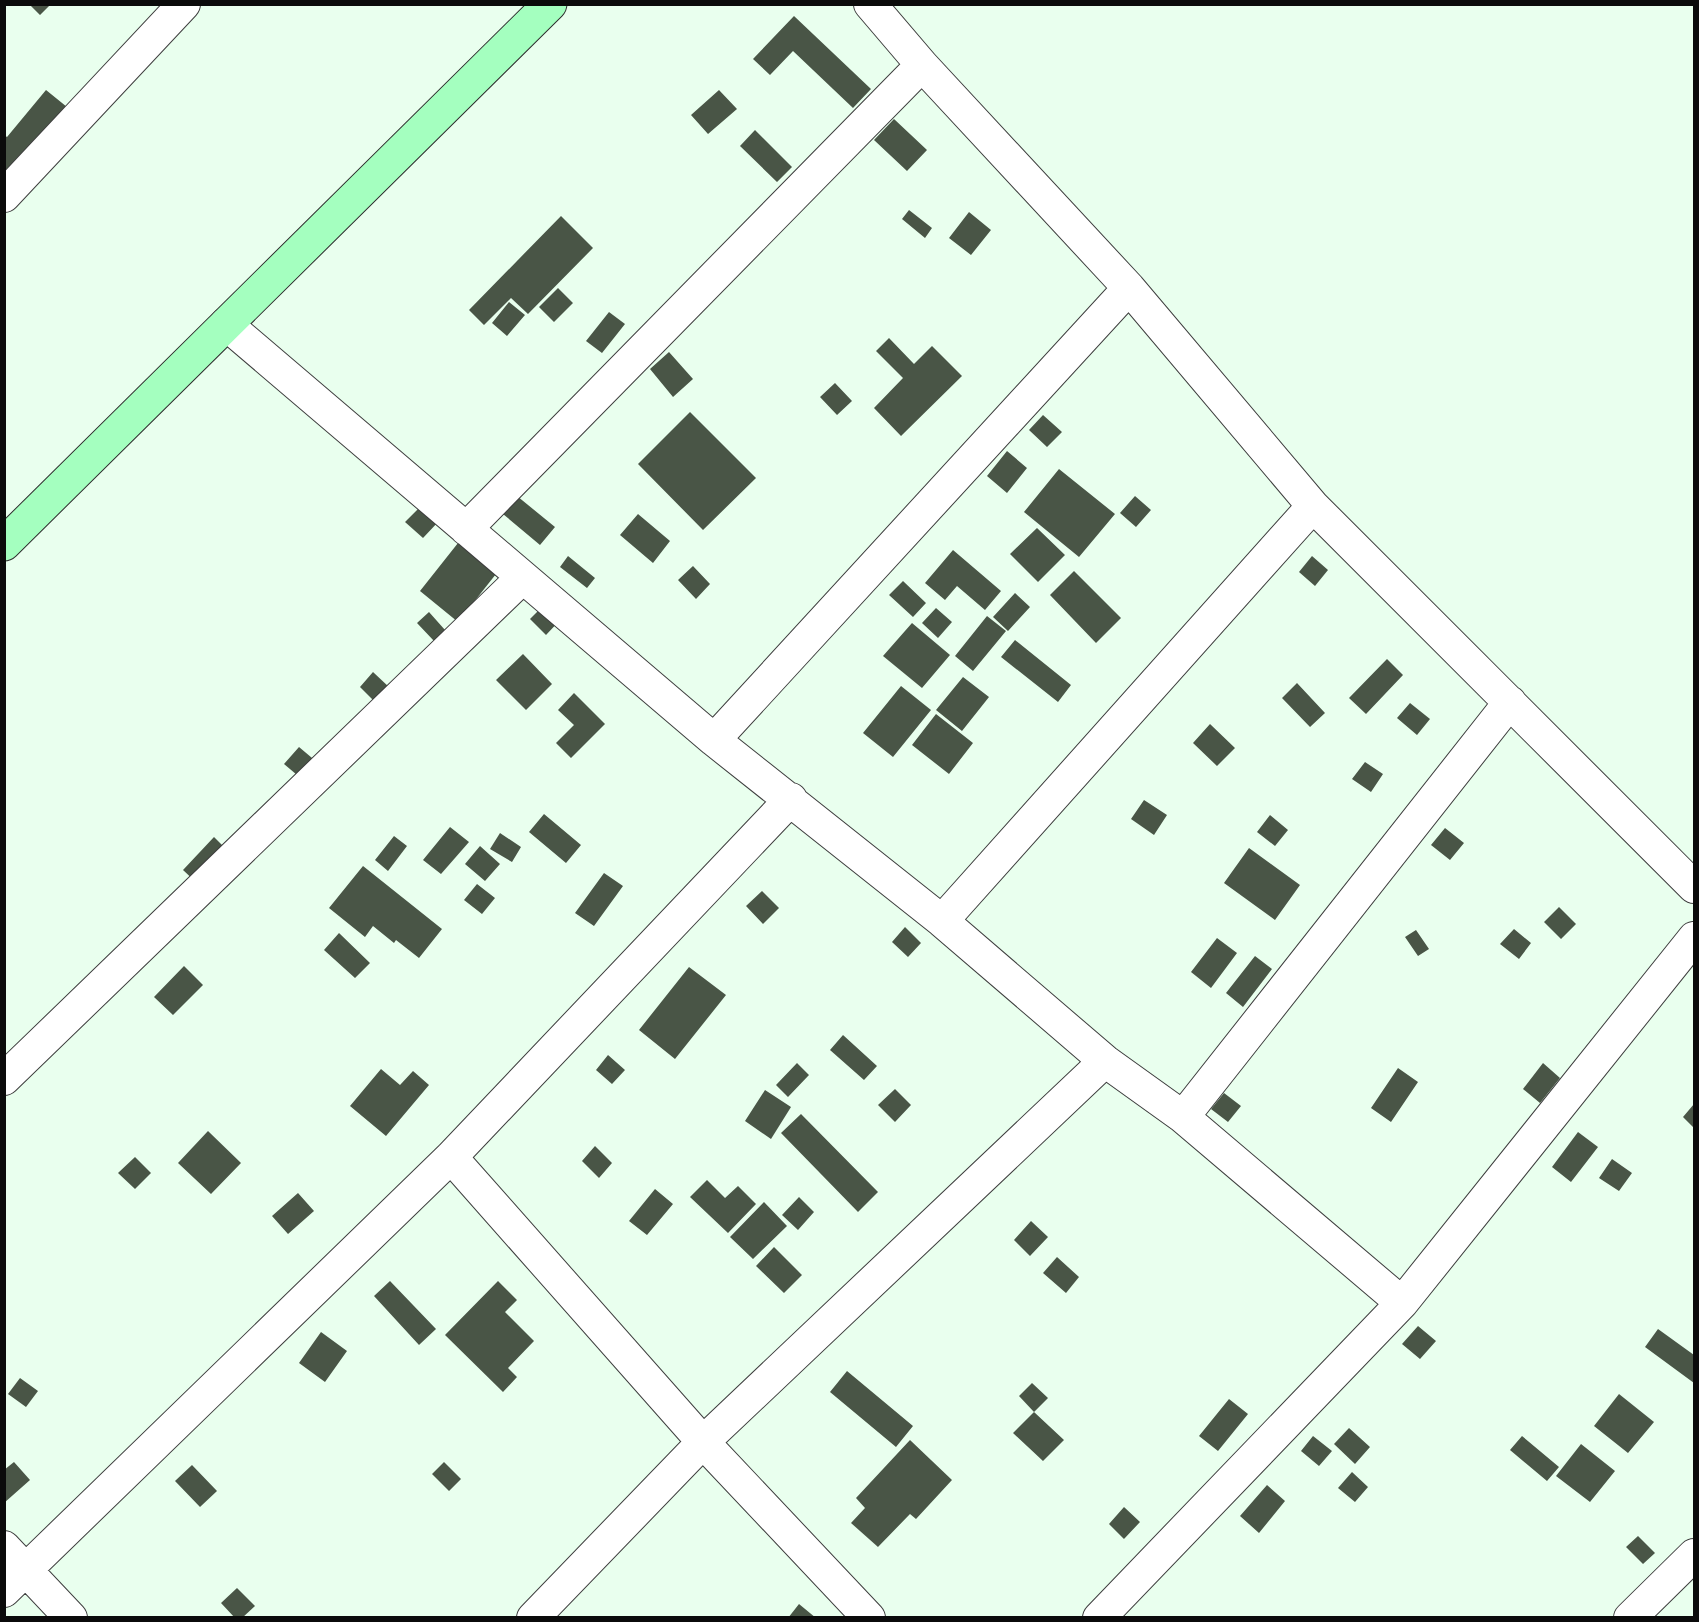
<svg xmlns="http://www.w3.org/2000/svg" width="1699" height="1622" font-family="'Source Serif 4',serif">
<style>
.building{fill:#495546}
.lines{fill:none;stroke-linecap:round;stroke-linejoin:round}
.street-casing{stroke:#3e3e3e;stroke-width:34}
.secondary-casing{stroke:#2d2d2d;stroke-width:35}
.street{stroke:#fff;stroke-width:32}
.secondary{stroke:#a4ffbf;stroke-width:33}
</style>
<rect width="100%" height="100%" fill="#e9ffee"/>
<!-- building -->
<path class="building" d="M29,4H51L40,15Z
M794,16L871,89L853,108L793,51L770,75L753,59Z
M46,90L67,107L4,178V135L7,137Z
M719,90L737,109L708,134L691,115Z
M894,119L927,150L907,171L874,140Z
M755,130L792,167L777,182L740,146Z
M909,210L932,228L925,238L902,219Z
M969,212L991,230L971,255L949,238Z
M561,216L593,248L528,314L511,298L484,325L469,310Z
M558,288L573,303L554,322L539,307Z
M509,302L525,315L507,336L492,323Z
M609,312L625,324L602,353L586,341Z
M889,338L914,364L932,346L962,376L901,436L874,408L903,378L876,351Z
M669,352L693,379L673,397L650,369Z
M835,383L852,401L837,415L820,397Z
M690,412L756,478L703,530L638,464Z
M1043,415L1062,432L1047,447L1029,430Z
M1007,451L1027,468L1007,493L987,476Z
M1059,469L1115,514L1079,557L1024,512Z
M517,496L555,527L540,545L503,514Z
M1135,496L1151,510L1136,527L1120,513Z
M422,505L439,521L423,538L405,522Z
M638,514L670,541L653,563L620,535Z
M1037,528L1065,555L1038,582L1010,554Z
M458,543L496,574L458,622L420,591Z
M953,550L1001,591L985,610L957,586L945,600L925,583Z
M568,556L595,578L587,588L560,567Z
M1312,556L1328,570L1315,586L1299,572Z
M693,566L710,584L696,599L678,580Z
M1074,571L1121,618L1096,643L1050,595Z
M903,581L926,603L913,617L889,595Z
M1015,593L1030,607L1008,631L993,617Z
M547,602L563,617L546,635L530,619Z
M936,608L952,622L938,638L922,623Z
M429,612L445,630L434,641L417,623Z
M987,616L1006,631L973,671L955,656Z
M912,623L950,655L922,688L883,656Z
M1015,640L1071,685L1058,702L1001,657Z
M523,654L552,684L526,710L496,680Z
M1387,659L1403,675L1366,714L1349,698Z
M373,672L390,688L376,703L360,687Z
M963,677L989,697L962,731L936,710Z
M1297,683L1325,713L1310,727L1282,698Z
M901,686L931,710L893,757L863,733Z
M574,693L605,724L571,758L556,743L574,725L558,710Z
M1410,703L1430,719L1417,735L1397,718Z
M936,714L973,743L949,774L912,745Z
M1210,724L1235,748L1217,766L1193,743Z
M299,747L318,763L303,780L284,764Z
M1365,762L1383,774L1371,792L1352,779Z
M1144,800L1167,815L1154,835L1131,819Z
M544,814L581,845L566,863L529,832Z
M1270,815L1288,830L1275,846L1257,832Z
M450,827L469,842L441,874L423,860Z
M1445,828L1464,843L1450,860L1431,845Z
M500,833L521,847L512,862L490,849Z
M394,836L407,846L388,871L375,860Z
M214,837L230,853L199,885L183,870Z
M480,846L500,864L485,881L465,864Z
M1249,848L1300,885L1275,920L1224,883Z
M363,866L442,929L419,958L396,940L394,943L373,926L365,937L329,908Z
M604,873L623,886L594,926L575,913Z
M477,884L495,898L482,914L464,900Z
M762,891L779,908L763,924L746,906Z
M1559,907L1576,924L1561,939L1544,922Z
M905,927L921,943L908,957L892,942Z
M1514,929L1531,943L1519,959L1500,944Z
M1416,930L1429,949L1418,956L1405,937Z
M339,933L370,963L355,978L324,950Z
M1217,938L1237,953L1211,988L1191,972Z
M1255,956L1272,969L1243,1007L1226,993Z
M184,966L203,985L173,1015L154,997Z
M689,967L726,995L675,1059L639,1030Z
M843,1035L877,1066L864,1080L830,1050Z
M608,1055L625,1070L612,1084L596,1070Z
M797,1063L809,1075L788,1097L776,1085Z
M1543,1063L1560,1078L1540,1103L1523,1089Z
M1398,1068L1418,1082L1391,1122L1371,1108Z
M381,1069L400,1085L413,1071L429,1085L386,1136L350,1106Z
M895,1089L911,1105L895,1122L878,1105Z
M765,1090L791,1107L771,1139L745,1121Z
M1224,1093L1241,1106L1228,1122L1211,1109Z
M1694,1104V1128L1683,1117Z
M801,1114L878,1192L858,1212L781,1133Z
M208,1131L241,1163L211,1194L178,1163Z
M1578,1132L1598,1147L1571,1182L1552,1167Z
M595,1146L612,1163L599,1178L582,1161Z
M135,1157L151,1173L135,1189L118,1173Z
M1612,1159L1632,1173L1619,1191L1599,1178Z
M707,1180L725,1198L738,1186L756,1204L728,1233L690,1197Z
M655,1189L673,1204L647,1235L629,1221Z
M298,1193L314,1211L288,1234L272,1216Z
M799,1197L814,1212L798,1230L782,1215Z
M764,1202L787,1226L753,1259L730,1237Z
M1031,1221L1048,1237L1030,1256L1014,1240Z
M774,1247L802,1275L784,1293L756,1266Z
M1057,1257L1079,1277L1066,1293L1043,1273Z
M390,1281L436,1329L419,1345L374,1296Z
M498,1281L517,1300L505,1312L534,1341L508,1368L517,1377L503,1392L445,1335Z
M1418,1326L1436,1341L1420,1359L1402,1344Z
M1658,1329L1694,1355V1383L1645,1347Z
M321,1332L347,1351L325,1382L299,1363Z
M847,1371L913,1426L896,1447L830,1392Z
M20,1378L38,1391L26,1407L8,1394Z
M1032,1383L1048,1398L1034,1412L1019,1396Z
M1619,1394L1654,1422L1628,1453L1594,1426Z
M1229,1399L1248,1414L1218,1451L1199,1436Z
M1034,1412L1064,1440L1043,1461L1013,1433Z
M1349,1428L1370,1447L1355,1464L1334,1444Z
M1313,1436L1332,1451L1319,1466L1301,1451Z
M1522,1436L1559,1467L1547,1481L1510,1450Z
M910,1440L952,1480L916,1519L910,1514L878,1547L851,1523L865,1508L856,1498Z
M1581,1444L1615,1471L1590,1502L1556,1476Z
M14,1462L30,1480L4,1503V1470Z
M444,1462L461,1479L449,1491L432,1474Z
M192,1465L217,1491L200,1507L175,1481Z
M1352,1472L1368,1487L1355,1502L1338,1488Z
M1267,1485L1285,1501L1259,1533L1240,1516Z
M1124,1507L1140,1522L1124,1539L1109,1524Z
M1638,1536L1655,1553L1643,1564L1626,1547Z
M237,1588L255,1606L242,1618H235L221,1603Z
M799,1604L816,1618H788Z"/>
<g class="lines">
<defs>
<path id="street" d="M870,4L922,65L1129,288L1313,506L1694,887
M4,196L184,4
M226,324L714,740L942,921L1105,1061L1183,1117L1402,1303
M466,529L922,65
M714,740L1129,288
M942,921L1313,506
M4,1079L523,577
M1183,1117L1510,702
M451,1157L703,1442L869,1618
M4,1547L71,1618
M4,1591L451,1157L791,799
M533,1618L703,1442L1105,1061
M1099,1618L1402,1303L1694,938
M1630,1618L1694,1555"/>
<path id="secondary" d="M4,544L550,4"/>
</defs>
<!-- street casing -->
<use href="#street" class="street-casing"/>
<!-- secondary casing -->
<use href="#secondary" class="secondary-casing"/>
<!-- street -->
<use href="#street" class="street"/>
<!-- secondary -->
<use href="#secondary" class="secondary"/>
</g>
<!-- border -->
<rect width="1699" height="1622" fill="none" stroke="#0b0b0b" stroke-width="12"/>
</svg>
